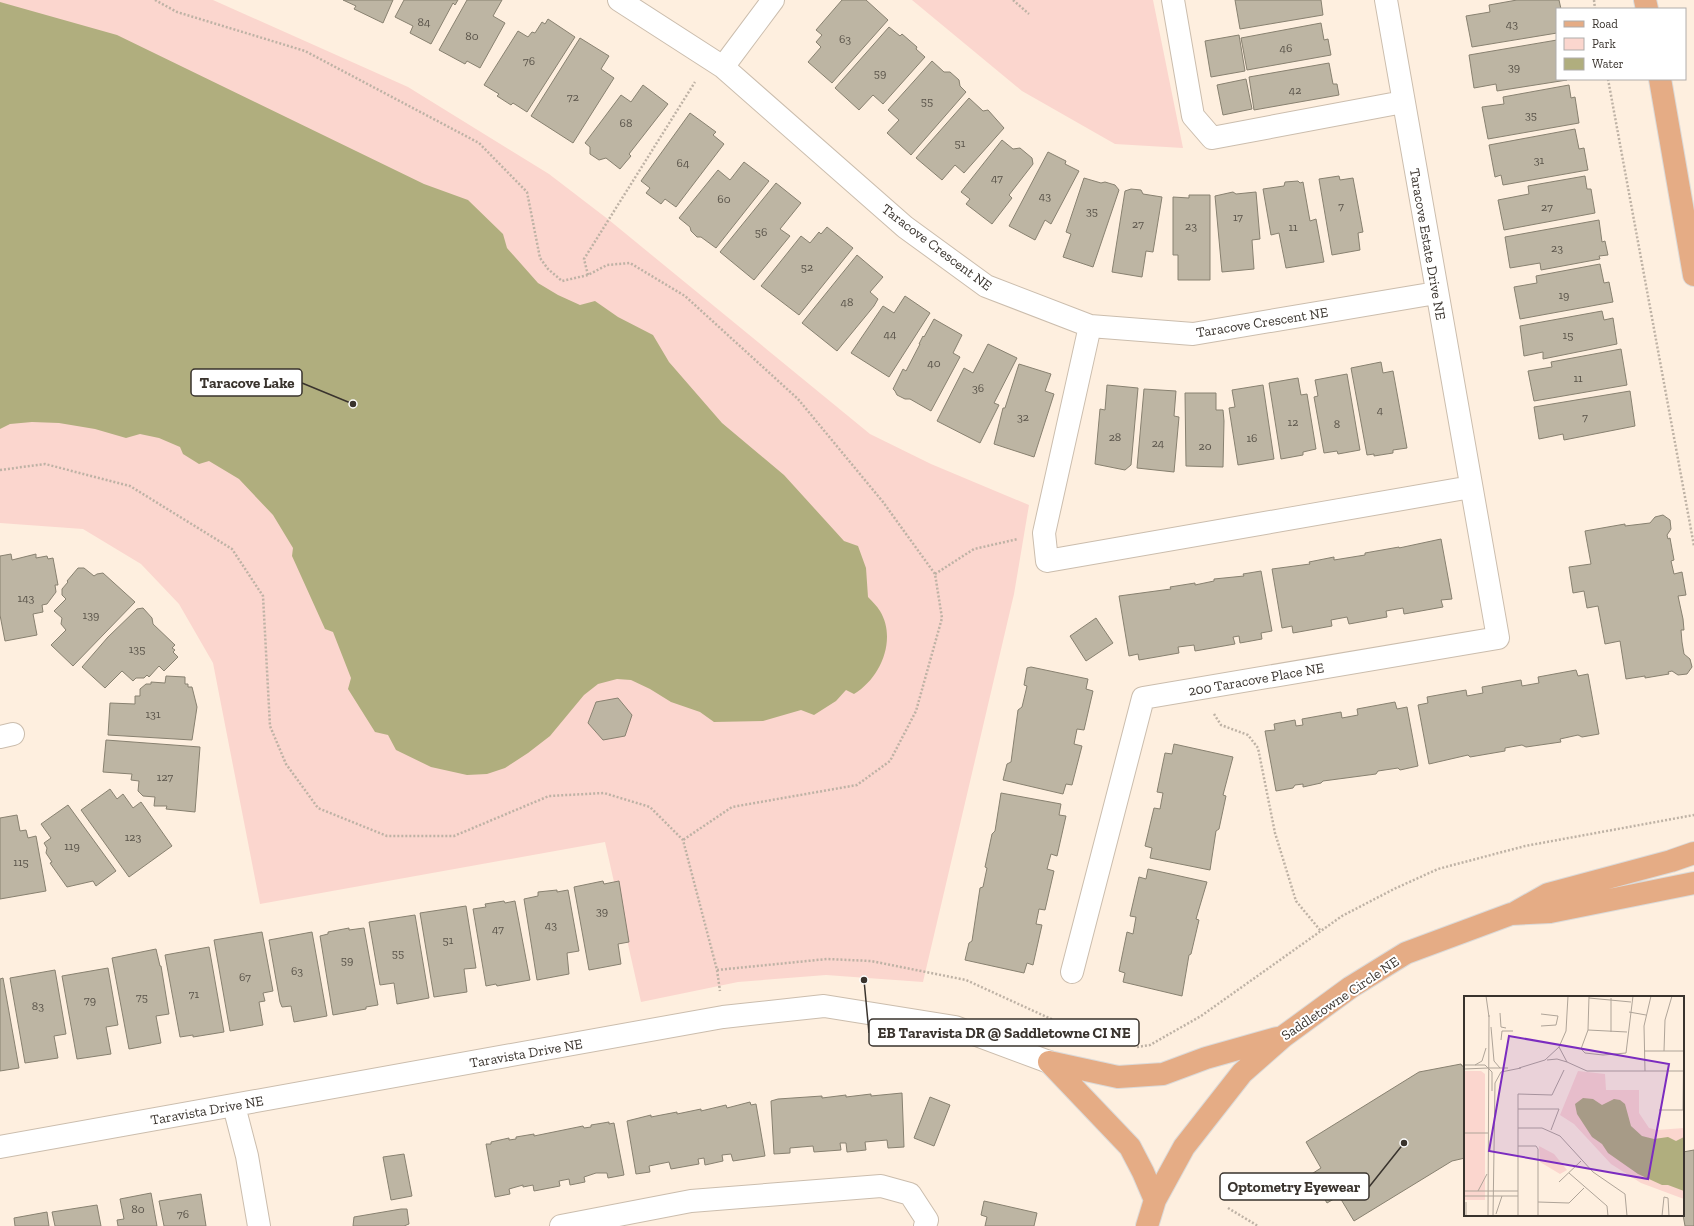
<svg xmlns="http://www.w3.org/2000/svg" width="1694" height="1226" font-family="'Zilla Slab',serif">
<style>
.green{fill:#fbd6ce}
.water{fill:#b0ae7e}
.building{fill:#bdb5a3;stroke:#888170}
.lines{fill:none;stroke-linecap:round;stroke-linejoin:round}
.minor-casing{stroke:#cbbdad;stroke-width:24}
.major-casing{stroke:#dbdad9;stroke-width:24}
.path{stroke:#beb2a5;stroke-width:2.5;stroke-dasharray:2 2;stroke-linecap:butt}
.minor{stroke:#fff;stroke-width:22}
.major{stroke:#e5ac85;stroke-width:22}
.labels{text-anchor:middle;stroke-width:4;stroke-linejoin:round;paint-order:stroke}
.number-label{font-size:12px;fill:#5a544a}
.street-label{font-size:14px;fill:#39332d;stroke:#fff}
.inset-road{fill:none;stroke:#afa498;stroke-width:1}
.view{fill:#7b2cbf;fill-opacity:0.15;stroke:#7b2cbf;stroke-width:2}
.inset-edge{fill:none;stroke:#39332d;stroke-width:2}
.leader{fill:none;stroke:#39332d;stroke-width:1.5}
.callout-dot{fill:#39332d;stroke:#fff;stroke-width:1.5}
.callout{fill:#fff;stroke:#39332d;stroke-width:1.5}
.callout-label{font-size:15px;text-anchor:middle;font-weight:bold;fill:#39332d}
</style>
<rect width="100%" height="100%" fill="#feefdf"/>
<!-- green -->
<path class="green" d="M0,0H213L408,87L549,174L609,220L870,434L931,464L1029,505L1014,594L923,982L826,975L738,982L641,1002L605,842L260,904L213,663L179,604L141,564L83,529L0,523Z
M912,0H1153L1183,148L1115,144L1022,91Z"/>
<!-- water -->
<path class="water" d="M0,2L117,35L424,184L468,200L503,234L507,248L538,283L558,295L580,305L595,301L618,317L653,335L669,362L722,423L784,475L844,541L858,546L866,568L868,597C872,601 877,606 880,611C897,639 881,678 854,694L846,690L836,701L814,715L801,710L763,721L714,722L700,712L671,702L650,689L631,680L617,679L598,684L584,695L550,736L528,753L505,768L487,774L467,775L431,767L396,750L388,735L375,732L348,689L351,678L333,632L325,629L292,556L293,548L273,515L239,479L209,461L199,464L183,454L180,447L159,438L140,434L126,438L95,429L59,423L32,422L10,424L0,429Z"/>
<!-- building -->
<path class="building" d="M343,0H393L383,23L354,9L356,6Z
M404,0H458L455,5L453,3L431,44L410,33L413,26L395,17Z
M467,0H502L493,16L505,23L480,68L467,61L465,64L439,50Z
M842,0H866L888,20L832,83L808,62L821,47L816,42L822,35L816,30Z
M1235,0H1321L1323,15L1240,29Z
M1517,0H1559L1561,9H1557V33L1472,47L1466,16L1490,12L1489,5Z
M548,19L575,37L527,112L513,103L511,105L497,96L499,94L484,85L518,31L528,37L532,32L535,33L542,22L545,24Z
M1321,23L1324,40L1328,39L1331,55L1247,70L1241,38Z
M889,27L900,36L902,34L917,47L916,49L925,57L883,104L873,95L859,110L835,88Z
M1239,35L1245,71L1211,77L1205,41Z
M580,38L609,56L601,69L614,78L573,143L531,116Z
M1557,40V79L1567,80L1497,91L1496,84L1474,88L1469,55Z
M932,61L944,72H950L959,80L960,86L966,92L911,155L887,133L899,120L888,110Z
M1329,63L1333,84H1337L1339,95L1254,110L1249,77Z
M1246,79L1252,109L1223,115L1217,85Z
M643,85L668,104L629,154L631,156L625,163L620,169L606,158L599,160L590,154V147L585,143L621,95L631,102Z
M1569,85L1571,98L1575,97L1579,123L1488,139L1482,107L1504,104L1503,97Z
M969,98L983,111L988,110L1004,128L964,173L955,165L942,180L916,158Z
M690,113L716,132L713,135L724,144L676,207L665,199L661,204L646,193L650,188L641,181Z
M1575,129L1579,149L1584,148L1588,170L1503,185L1501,175L1495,177L1489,145Z
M1002,140L1013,149L1020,148L1032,158L1033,164L1009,195L1012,198L992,224L966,204L970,199L961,192Z
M1048,152L1066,161L1065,164L1079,171L1051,224L1045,220L1035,240L1009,226Z
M744,162L769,181L716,248L701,237H697L691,231L690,227L679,218L718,170L730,180Z
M1339,176L1340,180L1353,178L1363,232L1358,233L1360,250L1332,255L1319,179Z
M1585,176L1587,189H1591L1595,213L1504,230L1498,200L1529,194L1528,186Z
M1084,178L1101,183L1105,182L1115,185L1119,190L1093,267L1063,257L1071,234L1066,232Z
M1298,181L1300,183L1303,182L1310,221L1316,219L1324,262L1286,268L1279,233L1271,235L1263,189L1284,186L1285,182Z
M776,183L801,203L780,229L790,236L754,280L720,252Z
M1131,189L1141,190L1143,194L1162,197L1153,252L1146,251L1142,277L1112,272L1125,191Z
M1233,192L1236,194L1256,192L1260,239L1252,240L1254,269L1222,272L1215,196Z
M1189,195H1210V280H1178V255H1173V197L1189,198Z
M1599,220L1602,242L1605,241L1608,255L1599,256L1600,259L1541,270L1540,263L1510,268L1505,237Z
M827,227L853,248L799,315L761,286L801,236L810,243L819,232L821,234Z
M857,255L883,277L870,292L878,299L874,306L837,351L802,323Z
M1600,264L1604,283L1609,282L1613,302L1520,319L1514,287L1537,283L1536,276Z
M905,296L930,313L889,377L851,353L883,306L894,313Z
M1602,311L1604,320L1613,318L1617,344L1543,359V352L1524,356L1520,326Z
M934,319L962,335L953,353L960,357L931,411L910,399H905L897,395L895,391L893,389L903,369L906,371L920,344H919L923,336L924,337Z
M988,344L1017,358L994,403L999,405L980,443L937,421L964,368L973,373Z
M1621,349L1627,385L1534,401L1528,371L1552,367L1551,362Z
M1381,362L1383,373L1393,371L1407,448L1393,450V453L1374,456V454L1367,455L1351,368Z
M1019,364L1051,374L1045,391L1054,394L1034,457L994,444L1003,408H1005Z
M1347,374L1360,450L1338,454L1337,451L1324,453L1314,397L1318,396L1315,380Z
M1298,378L1301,395L1307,394L1316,449L1303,452V455L1281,459L1269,383Z
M1107,385L1138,388L1131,465L1125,470L1095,464L1100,409L1105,410Z
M1263,385L1274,459L1238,465L1229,408L1235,407L1232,390Z
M1144,389L1176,391L1174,416L1179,417L1174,472L1137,468Z
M1630,391L1635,426L1564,440L1563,434L1539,439L1534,407Z
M1185,393H1216V410H1223L1224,421L1223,467L1186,466Z
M1663,515L1670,520L1671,529L1667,535L1668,539L1670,538L1674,560L1671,561L1674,574L1682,572L1686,595L1678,596L1683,619L1684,630H1681L1682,642L1684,654L1690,659L1692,667L1687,674L1678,675L1672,671L1668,672L1669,674L1645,678V676L1626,679L1620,641L1605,644L1598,606L1587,608L1584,591L1573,593L1569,567L1591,564L1585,531L1625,524V526L1650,523L1655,517Z
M1441,539L1452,599L1441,600L1443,607L1404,614L1403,608L1386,611L1387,617L1349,624L1347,617L1331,620L1332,626L1293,633L1292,626L1282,628L1272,569L1310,564L1309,562L1334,557V560L1365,555V553L1399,547V548Z
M11,554L12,560L36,554V558L47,556L48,559L53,558L58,585H55L56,592L47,604L42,605L43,612L33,614L37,635L5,641L0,615V556Z
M78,568H84L94,576L97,574L103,573L135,602L73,666L51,645L66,630L61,624L62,618L54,611L66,599L62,595V589L68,582L67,581Z
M1261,571L1272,631L1261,633L1262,639L1240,643L1239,636L1233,637L1235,644L1195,651L1194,645L1178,647L1179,653L1139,660L1138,654L1129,656L1119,596L1171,589L1170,587L1195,583V585L1214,581V579L1244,576L1243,574Z
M143,608L152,618L153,624L175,645L172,648L175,650L173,652L178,657L164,671L159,666L149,677L147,675L144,678H136L133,681L122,671L105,688L82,667L108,637L137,609Z
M1096,618L1113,643L1086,661L1070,636Z
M1031,667L1088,679L1086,689L1093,691L1084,730L1077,729L1074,744L1082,746L1072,785L1066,784L1063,794L1003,780L1007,764L1011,762L1018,710L1022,707L1027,686L1024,685L1027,668Z
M1576,670L1578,676L1588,674L1599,734L1582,737L1578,735L1560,739L1561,742L1526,747L1522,745L1505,748V751L1470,757L1468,755L1429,764L1418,705L1428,703L1427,697L1466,690L1467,696L1483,693L1482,687L1521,680L1522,686L1539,683L1538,677Z
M166,676L185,677V684H188V687H192L197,707L192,740L108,735L110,703L135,704V696H140V689L146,684H151V682L165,683Z
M618,698L632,715L625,736L603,740L588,723L596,702Z
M1395,702L1397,709L1407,707L1418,766L1400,770L1398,768L1378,771L1376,774L1323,781L1321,783L1303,787V784L1295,785L1293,788L1276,791L1265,731L1275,730L1274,724L1295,720L1296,726L1303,725L1302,719L1341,712L1342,718L1358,715L1357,709Z
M106,740L200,747L195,812L166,809L167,806H154L155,797L143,796L138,791L139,781L131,780L132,774L103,772Z
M1174,744L1233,757L1223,795L1226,796L1219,829L1216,831L1210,870L1150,858L1152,848L1145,846L1154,808L1160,809L1163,793L1157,792L1165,753L1172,754Z
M110,789L117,799L123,794L133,808L141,802L172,846L129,877L81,810Z
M1001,793L1061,804L1059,815L1066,816L1057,856L1051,854L1047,869L1054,871L1045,910L1039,909L1036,924L1042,925L1033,965L1027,963L1024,973L965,960L969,943L972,941L980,888L983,887L987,868L985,867L992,834L995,831Z
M68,805L116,871L96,886L93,881L67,887L50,863L52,862L46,853L47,848L44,843L51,838L41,824Z
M17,815L20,831L26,830L28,838L36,836L46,891L0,899V818Z
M1148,869L1207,882L1196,919L1199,920L1191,954L1189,955L1182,996L1123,982L1125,973L1119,971L1127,932L1133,934L1136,917L1130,916L1139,877L1146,879Z
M603,881L604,884L619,881L629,942L618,944L621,964L589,970L574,887Z
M557,890V892L568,890L579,951L567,953L569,974L537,980L524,899L538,896V892Z
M504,901L505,903L515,901L530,980L497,986L496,984L486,986L473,909L486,907L485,904Z
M466,906L476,968L464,969L467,992L434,997L420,913Z
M415,915L429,998L397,1004L394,983L380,985L369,922Z
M349,928V930L364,928L378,1005L366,1007V1009L333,1015L320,936L328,934V932Z
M262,932L273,991L263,993L265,1001L259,1002L263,1025L230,1031L214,940Z
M312,932L327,1016L294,1022L291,1006L282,1007L280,1002L269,940Z
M209,947L224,1032L193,1037V1035L180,1037L165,955Z
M156,949L160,966H161L169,1014L156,1016L161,1043L129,1049L112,958Z
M108,968L118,1025L106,1027L111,1054L77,1059L62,976Z
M55,970L66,1034L54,1036L58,1058L25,1063L10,978Z
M3,978L19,1068L0,1071V979Z
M1461,1064L1462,1066H1465V1158L1452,1161L1354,1221L1339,1196L1327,1203L1310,1175L1321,1168L1306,1142L1419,1072Z
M902,1093L904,1147L888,1148L887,1140L865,1142L866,1150L847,1152L846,1143H840L841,1150L814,1152L813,1146L790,1148V1153L774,1154L771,1101L778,1099L822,1096V1098L846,1095V1097L871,1094V1096Z
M930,1097L950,1105L934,1146L914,1138Z
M750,1102L751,1105L756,1104L765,1156L733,1161L731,1154L722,1155L723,1161L705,1165L704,1158L698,1159L699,1164L671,1169L669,1162L649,1166L650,1172L636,1174L627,1121L651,1115V1117L677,1112V1114L701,1109V1111L726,1105L727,1108Z
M609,1122V1124L614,1123L624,1175L608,1178L607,1173H596L584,1177L585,1182L570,1185L569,1179L559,1181L560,1186L534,1191L533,1185L523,1187V1185L509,1189L510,1194L495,1197L486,1144H491V1142L509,1138V1140L516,1139V1137L534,1134V1136L583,1126L584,1128L591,1127V1125Z
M1694,1150V1226H1685L1683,1215V1152Z
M404,1154L412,1196L391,1200L383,1157Z
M151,1193L157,1226H118L117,1220L124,1219L120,1199Z
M201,1194L206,1226H164L159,1201Z
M984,1201L1037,1213L1034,1226H985L987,1217L981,1215Z
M97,1205L101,1226H55L52,1212Z
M401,1209H407L409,1224L404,1226H353L354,1217Z
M47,1212L49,1226H15L14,1218Z"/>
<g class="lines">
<defs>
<path id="minor" d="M619,0L723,67L905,227L986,286L1090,326L1193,334L1436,293
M1173,0L1193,116L1212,138L1403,102
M723,67L773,0
M1090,326L1044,533L1047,561L1471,487
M0,737L13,734
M1072,972L1143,698L1498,638L1386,0
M234,1106L247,1156L259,1226
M0,1147L723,1017L824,1006L955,1027L1049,1062
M561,1226L691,1201L881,1186L910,1194L927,1220L925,1226"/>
<path id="major" d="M1645,0L1647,9
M1660,79L1694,275
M1516,912L1548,894L1671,861L1694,853
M1049,1062L1118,1077L1163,1074L1206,1058L1277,1038
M1049,1062L1130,1147L1143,1172L1155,1200
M1147,1226L1155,1200L1184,1147L1242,1073L1284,1036L1351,987L1406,953L1511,914L1550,912L1694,883"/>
</defs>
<!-- minor casing -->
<use href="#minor" class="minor-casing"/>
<!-- major casing -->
<use href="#major" class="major-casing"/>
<!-- path -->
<path class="path" d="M155,0L177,12L305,51L479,143L527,192L540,258L548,269L562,281L588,275L607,265L630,263L685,296L798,399L883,502L935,574L942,618L916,711L890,761L857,785L732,807L683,840
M1013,0L1029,14
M1594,0L1595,9
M1608,79L1694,546
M588,275L584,259L695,82
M0,470L45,464L130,486L232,549L263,596L270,726L286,764L318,808L387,836H454L549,796L604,793L650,807L683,840L717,970L720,991
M935,574L974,549L1018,539
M1214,714L1221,725L1248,735L1258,748L1275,833L1296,901L1320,930
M717,970L827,959L871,961L966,980L1108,1045
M1137,1047L1150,1045L1201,1016L1342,916L1394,889L1438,869L1525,846L1694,815
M1228,1208L1258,1226"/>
<!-- minor -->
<use href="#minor" class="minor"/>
<!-- major -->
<use href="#major" class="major"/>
</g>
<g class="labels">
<!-- number labels -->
<g class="number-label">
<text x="424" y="26">84</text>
<text x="1512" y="28">43</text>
<text x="472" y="40">80</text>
<text x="845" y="43">63</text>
<text x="1286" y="52">46</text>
<text x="529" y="65">76</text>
<text x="1514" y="71">39</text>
<text x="880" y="77">59</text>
<text x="1295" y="94">42</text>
<text x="573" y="101">72</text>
<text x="927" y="105">55</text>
<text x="1531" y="119">35</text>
<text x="626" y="127">68</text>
<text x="960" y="147">51</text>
<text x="1539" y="164">31</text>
<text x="683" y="167">64</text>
<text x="997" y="182">47</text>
<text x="1045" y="200">43</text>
<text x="724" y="203">60</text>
<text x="1341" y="210">7</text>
<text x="1547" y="211">27</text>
<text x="1092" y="215">35</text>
<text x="1238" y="221">17</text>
<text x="1138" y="228">27</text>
<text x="1191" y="230">23</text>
<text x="1293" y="231">11</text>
<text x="761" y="236">56</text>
<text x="1557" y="252">23</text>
<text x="807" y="271">52</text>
<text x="1564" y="299">19</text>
<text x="847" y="306">48</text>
<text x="890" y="338">44</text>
<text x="1568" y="339">15</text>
<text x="934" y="367">40</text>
<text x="1578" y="382">11</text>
<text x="978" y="392">36</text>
<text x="1380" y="414">4</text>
<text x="1023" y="421">32</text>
<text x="1585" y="421">7</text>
<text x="1293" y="426">12</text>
<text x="1337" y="428">8</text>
<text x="1115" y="441">28</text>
<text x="1252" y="442">16</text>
<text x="1158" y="447">24</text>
<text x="1205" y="450">20</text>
<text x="26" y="602">143</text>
<text x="91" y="619">139</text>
<text x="137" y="653">135</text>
<text x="153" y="718">131</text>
<text x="165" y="781">127</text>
<text x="133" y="841">123</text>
<text x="72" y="850">119</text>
<text x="21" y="866">115</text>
<text x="602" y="915">39</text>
<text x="551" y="929">43</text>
<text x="498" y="933">47</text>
<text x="448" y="944">51</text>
<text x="398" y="957">55</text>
<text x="347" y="964">59</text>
<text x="297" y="975">63</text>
<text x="245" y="981">67</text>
<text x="194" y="998">71</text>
<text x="142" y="1001">75</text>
<text x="90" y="1004">79</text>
<text x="38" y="1010">83</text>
<text x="138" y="1213">80</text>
<text x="183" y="1218">76</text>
</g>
<!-- street labels -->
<g class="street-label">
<text transform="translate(1428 244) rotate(80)" y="5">Taracove Estate Drive NE</text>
<text transform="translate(937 247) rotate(37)" y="5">Taracove Crescent NE</text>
<text transform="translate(1262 322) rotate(-9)" y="5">Taracove Crescent NE</text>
<text transform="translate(1256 679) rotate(-10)" y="5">200 Taracove Place NE</text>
<text transform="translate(1340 998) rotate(-34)" y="5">Saddletowne Circle NE</text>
<text transform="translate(526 1053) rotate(-10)" y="5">Taravista Drive NE</text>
<text transform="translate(207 1110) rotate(-10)" y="5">Taravista Drive NE</text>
</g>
</g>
<!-- overview -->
<g transform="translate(1464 996)">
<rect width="220" height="220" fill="#feefdf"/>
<path d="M0,75H17L21,78V204H0ZM114,75L141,78L142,94H175V117L185,132L193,134L220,132V203L177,187L147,168L110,128L96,119ZM75,150L90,158L103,174L96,178L76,166Z" fill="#fbd6ce"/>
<path d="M119,102L129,103L138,109L150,103L156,104L161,108L167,130L178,140L190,143L204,141L212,145L220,141V195L204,189H198L174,178L144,157L138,148L128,141L113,118L111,108Z" fill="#b0ae7e"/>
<path class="inset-road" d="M22,0L25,21M125,0L124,34L117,53L121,57L139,59L162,57L169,0M125,2L167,6M165,16L182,19M36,17L37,31L42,32M77,18L94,20L92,29L77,30M27,31L30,65L36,72M124,34L163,36M147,36V2M37,44L38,35H49M95,51L103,66M180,55H220M200,55L201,24L208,0M83,64L93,63L103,66M103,66L123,75H220M0,69H21L24,72M11,69L18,65L22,52M24,72H44M24,72L28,76V95M55,72L81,64L95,51L102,35L104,0M0,73L24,72M181,75L180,30L187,0M54,113H95L87,134M195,114H220M219,114L220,27M54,132H78L96,140L129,176L161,198L163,220M0,137H24M54,150H72L74,153V220M105,177L143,210L144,220M95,186L117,165M0,195H54M14,195L23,178M0,200H54M2,206V220M74,206L105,207L120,192M32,218L38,200M24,220L25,19M29,220L31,87L37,76L57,72M54,220V98L88,99L100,74M198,220L200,201L204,202L205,220"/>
<path class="view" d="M45,40L205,68L184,183L25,155Z"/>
<rect width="220" height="220" class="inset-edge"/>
</g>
<!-- callouts -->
<path class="leader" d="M353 404L302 383M864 980L869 1033M1404 1143L1369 1187"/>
<g class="callout-dot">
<circle cx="353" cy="404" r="4"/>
<circle cx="864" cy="980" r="4"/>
<circle cx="1404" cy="1143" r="4"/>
</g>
<g class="callout">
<rect x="191" y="369" width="111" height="27" rx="4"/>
<rect x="869" y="1019" width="270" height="27" rx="4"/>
<rect x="1220" y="1173" width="149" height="27" rx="4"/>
</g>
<g class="callout-label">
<text x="247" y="388">Taracove Lake</text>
<text x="1004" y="1038">EB Taravista DR @ Saddletowne CI NE</text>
<text x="1294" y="1192">Optometry Eyewear</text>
</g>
<!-- legend -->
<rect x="1556" y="8" width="130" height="72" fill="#ffffff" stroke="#b0adab"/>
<rect x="1564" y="21" width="20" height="6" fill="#e5ac85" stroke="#b0adab"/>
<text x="1592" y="28" font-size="12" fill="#39332d">Road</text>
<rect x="1564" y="38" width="20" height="12" fill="#fbd6ce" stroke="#b0adab"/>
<text x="1592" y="48" font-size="12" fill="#39332d">Park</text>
<rect x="1564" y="58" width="20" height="12" fill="#b0ae7e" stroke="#b0adab"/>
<text x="1592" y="68" font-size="12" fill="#39332d">Water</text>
</svg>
